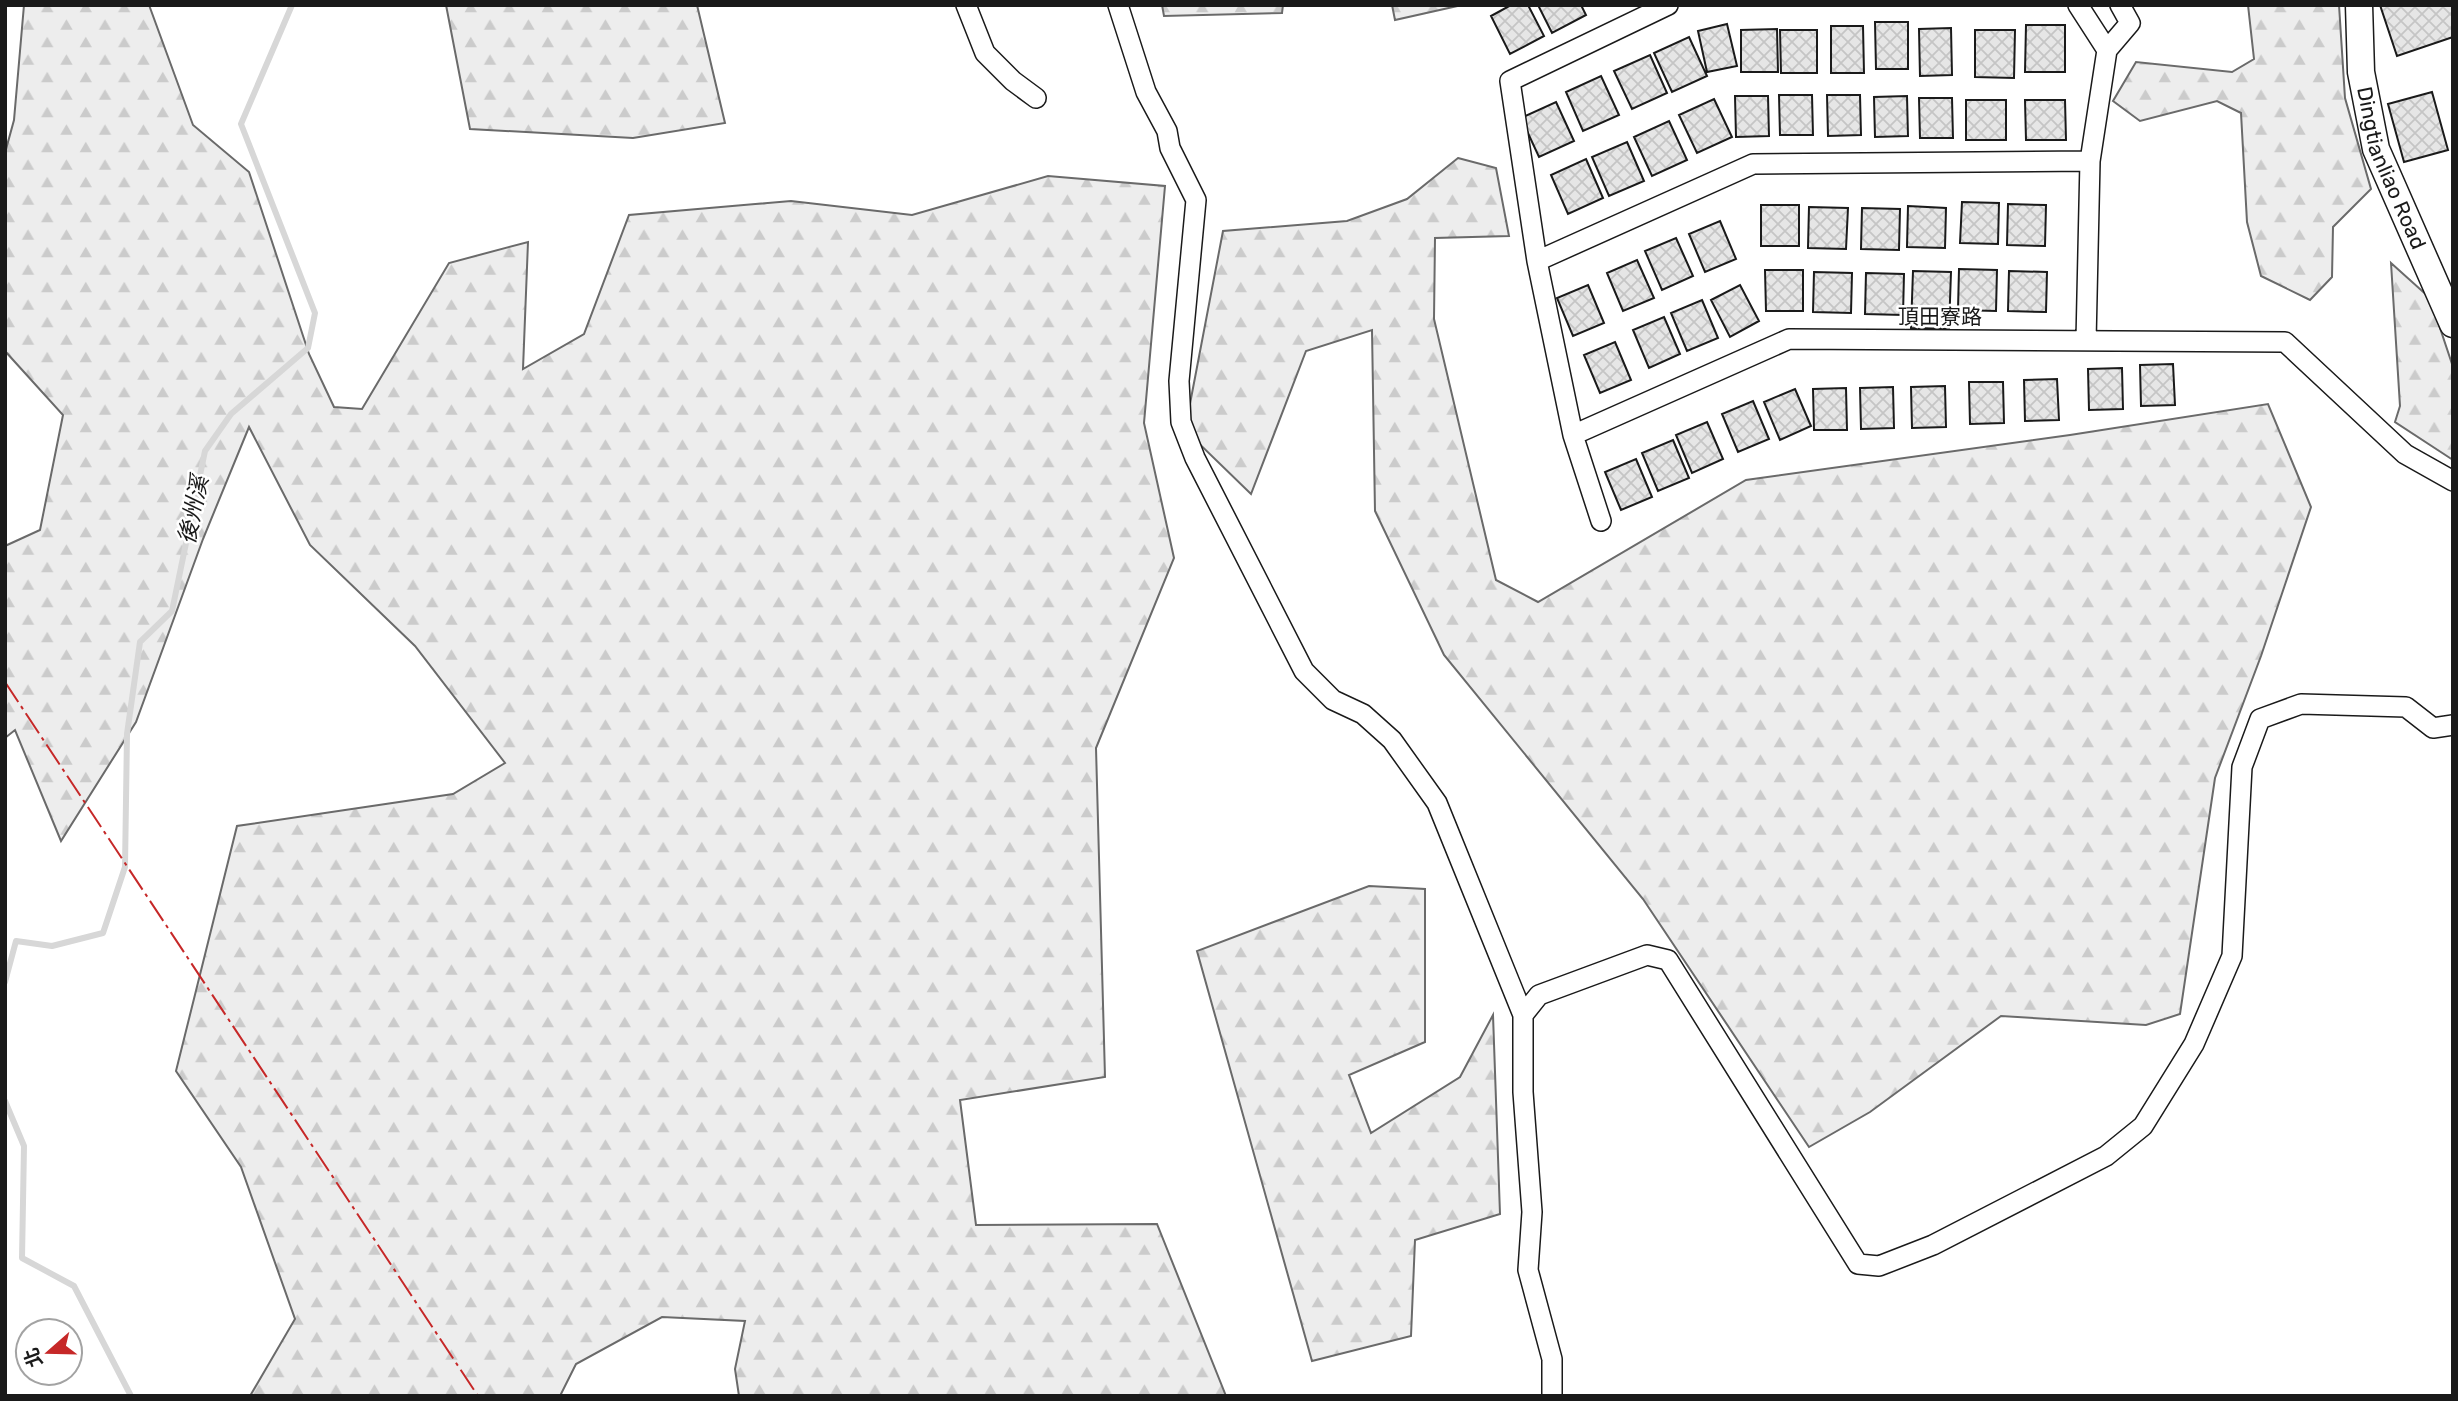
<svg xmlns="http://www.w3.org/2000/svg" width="2458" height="1401" font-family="Rubik,'Noto Sans TC',sans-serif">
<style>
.forest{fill:url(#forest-firs);stroke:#6a6a6a;stroke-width:2}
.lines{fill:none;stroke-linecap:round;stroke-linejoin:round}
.stream{stroke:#d7d7d7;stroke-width:6}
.building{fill:url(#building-cross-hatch);stroke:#1a1a1a;stroke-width:2}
.street-casing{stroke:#1a1a1a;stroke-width:22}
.secondary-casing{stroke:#1a1a1a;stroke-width:29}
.street{stroke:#fff;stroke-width:19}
.secondary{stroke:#fff;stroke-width:26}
.power{stroke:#c62828;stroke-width:2;stroke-dasharray:24 5 3.5 5;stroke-linecap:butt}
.labels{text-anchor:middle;stroke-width:5;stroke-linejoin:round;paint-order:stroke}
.street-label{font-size:21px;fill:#1a1a1a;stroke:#fff}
.water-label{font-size:23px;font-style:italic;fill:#1a1a1a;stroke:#fff}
</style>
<defs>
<pattern id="forest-firs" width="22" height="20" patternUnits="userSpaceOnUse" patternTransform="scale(1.75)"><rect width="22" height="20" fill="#ededed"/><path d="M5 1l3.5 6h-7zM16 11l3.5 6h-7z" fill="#cbcbcb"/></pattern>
<pattern id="building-cross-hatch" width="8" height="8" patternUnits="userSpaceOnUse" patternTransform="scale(1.75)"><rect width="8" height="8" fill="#e6e6e6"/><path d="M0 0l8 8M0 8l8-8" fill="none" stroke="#c5c5c5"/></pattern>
</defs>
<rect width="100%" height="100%" fill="#fff"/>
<!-- forest -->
<path class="forest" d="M24,5H149L193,125L249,172L309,354L334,407L362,409L449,263L528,242L523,369L584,334L629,215L791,201L912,215L1048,176L1165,186L1144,423L1174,558L1096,748L1105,1077L960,1100L976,1225L1157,1224L1226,1396H739L735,1369L745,1321L662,1317L576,1364L560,1396H250L295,1319L241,1167L176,1071L237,826L453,794L505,763L415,646L310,545L249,427L203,539L136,722L61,841L15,730L5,738V546L40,530L63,415L5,351V153L14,120Z
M446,5H697L725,123L633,138L470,129Z
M1162,5H1283L1282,13L1164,16Z
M1392,5H1462L1395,20Z
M2248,5H2339L2345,98L2371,189L2333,227L2332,277L2310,300L2261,276L2247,222L2241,113L2217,101L2140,121L2113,101L2136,62L2232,72L2254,59Z
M1458,158L1496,168L1509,236L1435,238L1434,319L1496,580L1538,602L1746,480L2070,435L2268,404L2311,507L2261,656L2215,778L2180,1014L2146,1025L2001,1016L1870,1112L1809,1147L1643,899L1444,655L1375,511L1372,330L1306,351L1251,494L1185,430L1223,231L1347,221L1407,199Z
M2391,263L2430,298L2453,367V460L2395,422L2400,406Z
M1369,886L1425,889V1042L1349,1075L1371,1133L1460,1077L1493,1015L1500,1214L1415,1240L1411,1336L1312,1361L1197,951Z"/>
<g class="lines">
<!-- stream -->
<path class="stream" d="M5,982L16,941L52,946L103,933L125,867L127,734L140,642L172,611L205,451L231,414L308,348L315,313L241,124L292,5
M5,1101L24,1146L22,1258L74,1286L131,1396"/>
</g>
<!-- building -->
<path class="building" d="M1511,5H1528L1544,36L1510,54L1491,16Z
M1538,5H1581L1586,15L1552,33Z
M2380,5H2453V37L2397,56Z
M1875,22H1908V69H1876Z
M1727,24L1737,66L1707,72L1698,31Z
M2026,25H2065V72H2025Z
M1831,26H1863L1864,73H1831Z
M1951,28L1952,75L1920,76L1919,29Z
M1777,29L1778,72H1741V30Z
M1780,30H1817V73H1781Z
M1975,30H2015L2014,78L1975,77Z
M1689,37L1707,76L1672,92L1654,53Z
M1650,55L1667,93L1632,109L1614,71Z
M1601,76L1619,115L1583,131L1566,92Z
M2432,92L2448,150L2404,162L2388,104Z
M1779,95H1812L1813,135H1780Z
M1827,95H1860L1861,135L1828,136Z
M1735,96H1768L1769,136L1736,137Z
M1907,96L1908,136L1875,137L1874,97Z
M1919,98H1952L1953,138H1920Z
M1714,99L1732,137L1697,153L1679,115Z
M1966,100H2006V140H1966Z
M2025,100H2065L2066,140H2026Z
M1556,102L1574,141L1539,157L1521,118Z
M1669,121L1687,160L1652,176L1634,137Z
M1627,142L1644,181L1609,196L1592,157Z
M1586,159L1603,198L1568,214L1551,175Z
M1962,202L1999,203L1998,244L1960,243Z
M2008,204L2046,205L2045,246L2007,245Z
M1761,205H1799V246H1761Z
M1908,206L1946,208L1945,248L1907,247Z
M1809,207L1848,208L1846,249L1808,248Z
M1862,208L1900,209L1899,250L1861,249Z
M1720,221L1736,259L1705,272L1689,234Z
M1676,238L1693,276L1662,290L1645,251Z
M1637,260L1654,298L1623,311L1607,273Z
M1959,269L1997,270L1996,311L1958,310Z
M1765,270H1803V311H1766Z
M1913,271L1951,272L1949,329L1911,328Z
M2009,271L2047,272L2046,312L2008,311Z
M1814,272L1852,273L1851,313L1813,312Z
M1866,273L1904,274L1903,315L1865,314Z
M1588,285L1604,323L1573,336L1557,298Z
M1740,285L1759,321L1730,337L1711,300Z
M1702,300L1718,338L1687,351L1671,313Z
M1664,317L1680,354L1649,368L1633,330Z
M1615,342L1631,380L1600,393L1584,355Z
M2173,364L2175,405L2141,406L2140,365Z
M2122,368L2123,409L2089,410L2088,369Z
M2057,379L2059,420L2025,421L2024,380Z
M1969,382H2003L2004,423L1970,424Z
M1945,386L1946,427L1912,428L1911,387Z
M1893,387L1894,428L1861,429L1860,388Z
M1846,388L1847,430H1814L1813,389Z
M1795,389L1811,426L1780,440L1764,402Z
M1753,401L1769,439L1738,452L1722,414Z
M1707,422L1723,459L1692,473L1676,435Z
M1673,440L1689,478L1658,491L1642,453Z
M1636,459L1652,497L1621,510L1605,472Z"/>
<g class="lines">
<defs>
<path id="street" d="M966,5L985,53L1013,81L1036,98
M1118,5L1146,92L1167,131L1170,148L1196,200L1179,381L1181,422L1195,458L1304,671L1333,700L1363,714L1392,740L1437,803L1523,1015
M1668,5L1510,81L1537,261L1573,435L1789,339L2285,342L2405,454L2453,481
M2078,5L2107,50
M1537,261L1753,164L2090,161
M2086,341L2090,161L2107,50L2130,23L2120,5
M1573,435L1601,521
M1552,1396V1359L1528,1270L1532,1212L1523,1092V1015L1539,995L1647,955L1668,960L1858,1264L1879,1266L1933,1245L2106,1156L2143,1126L2194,1044L2232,956L2242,767L2260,719L2301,704L2406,707L2433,728L2453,725"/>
<g id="secondary">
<path id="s1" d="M2359,5L2361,72L2376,149L2453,324"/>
</g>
</defs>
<!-- street casing -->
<use href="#street" class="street-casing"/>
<!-- secondary casing -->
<use href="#secondary" class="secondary-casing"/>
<!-- street -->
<use href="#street" class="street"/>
<!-- secondary -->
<use href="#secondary" class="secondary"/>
<!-- power -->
<path class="power" d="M5,682L478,1396"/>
</g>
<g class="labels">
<!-- street labels -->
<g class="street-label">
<text dy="7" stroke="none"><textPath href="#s1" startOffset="168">Dingtianliao Road</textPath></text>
<text x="1940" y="324">頂田寮路</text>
</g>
<!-- water labels -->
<g class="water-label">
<text transform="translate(193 510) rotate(-78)" y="8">後州溪</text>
</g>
</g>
<!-- border -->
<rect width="2458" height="1401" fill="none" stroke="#1a1a1a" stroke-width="14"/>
<!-- north arrow -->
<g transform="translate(49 1352) rotate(250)"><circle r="33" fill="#ffffff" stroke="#a3a3a3" stroke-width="2"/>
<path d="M0-5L12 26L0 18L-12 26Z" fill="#c62828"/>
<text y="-10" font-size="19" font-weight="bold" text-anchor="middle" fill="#1a1a1a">北</text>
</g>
</svg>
